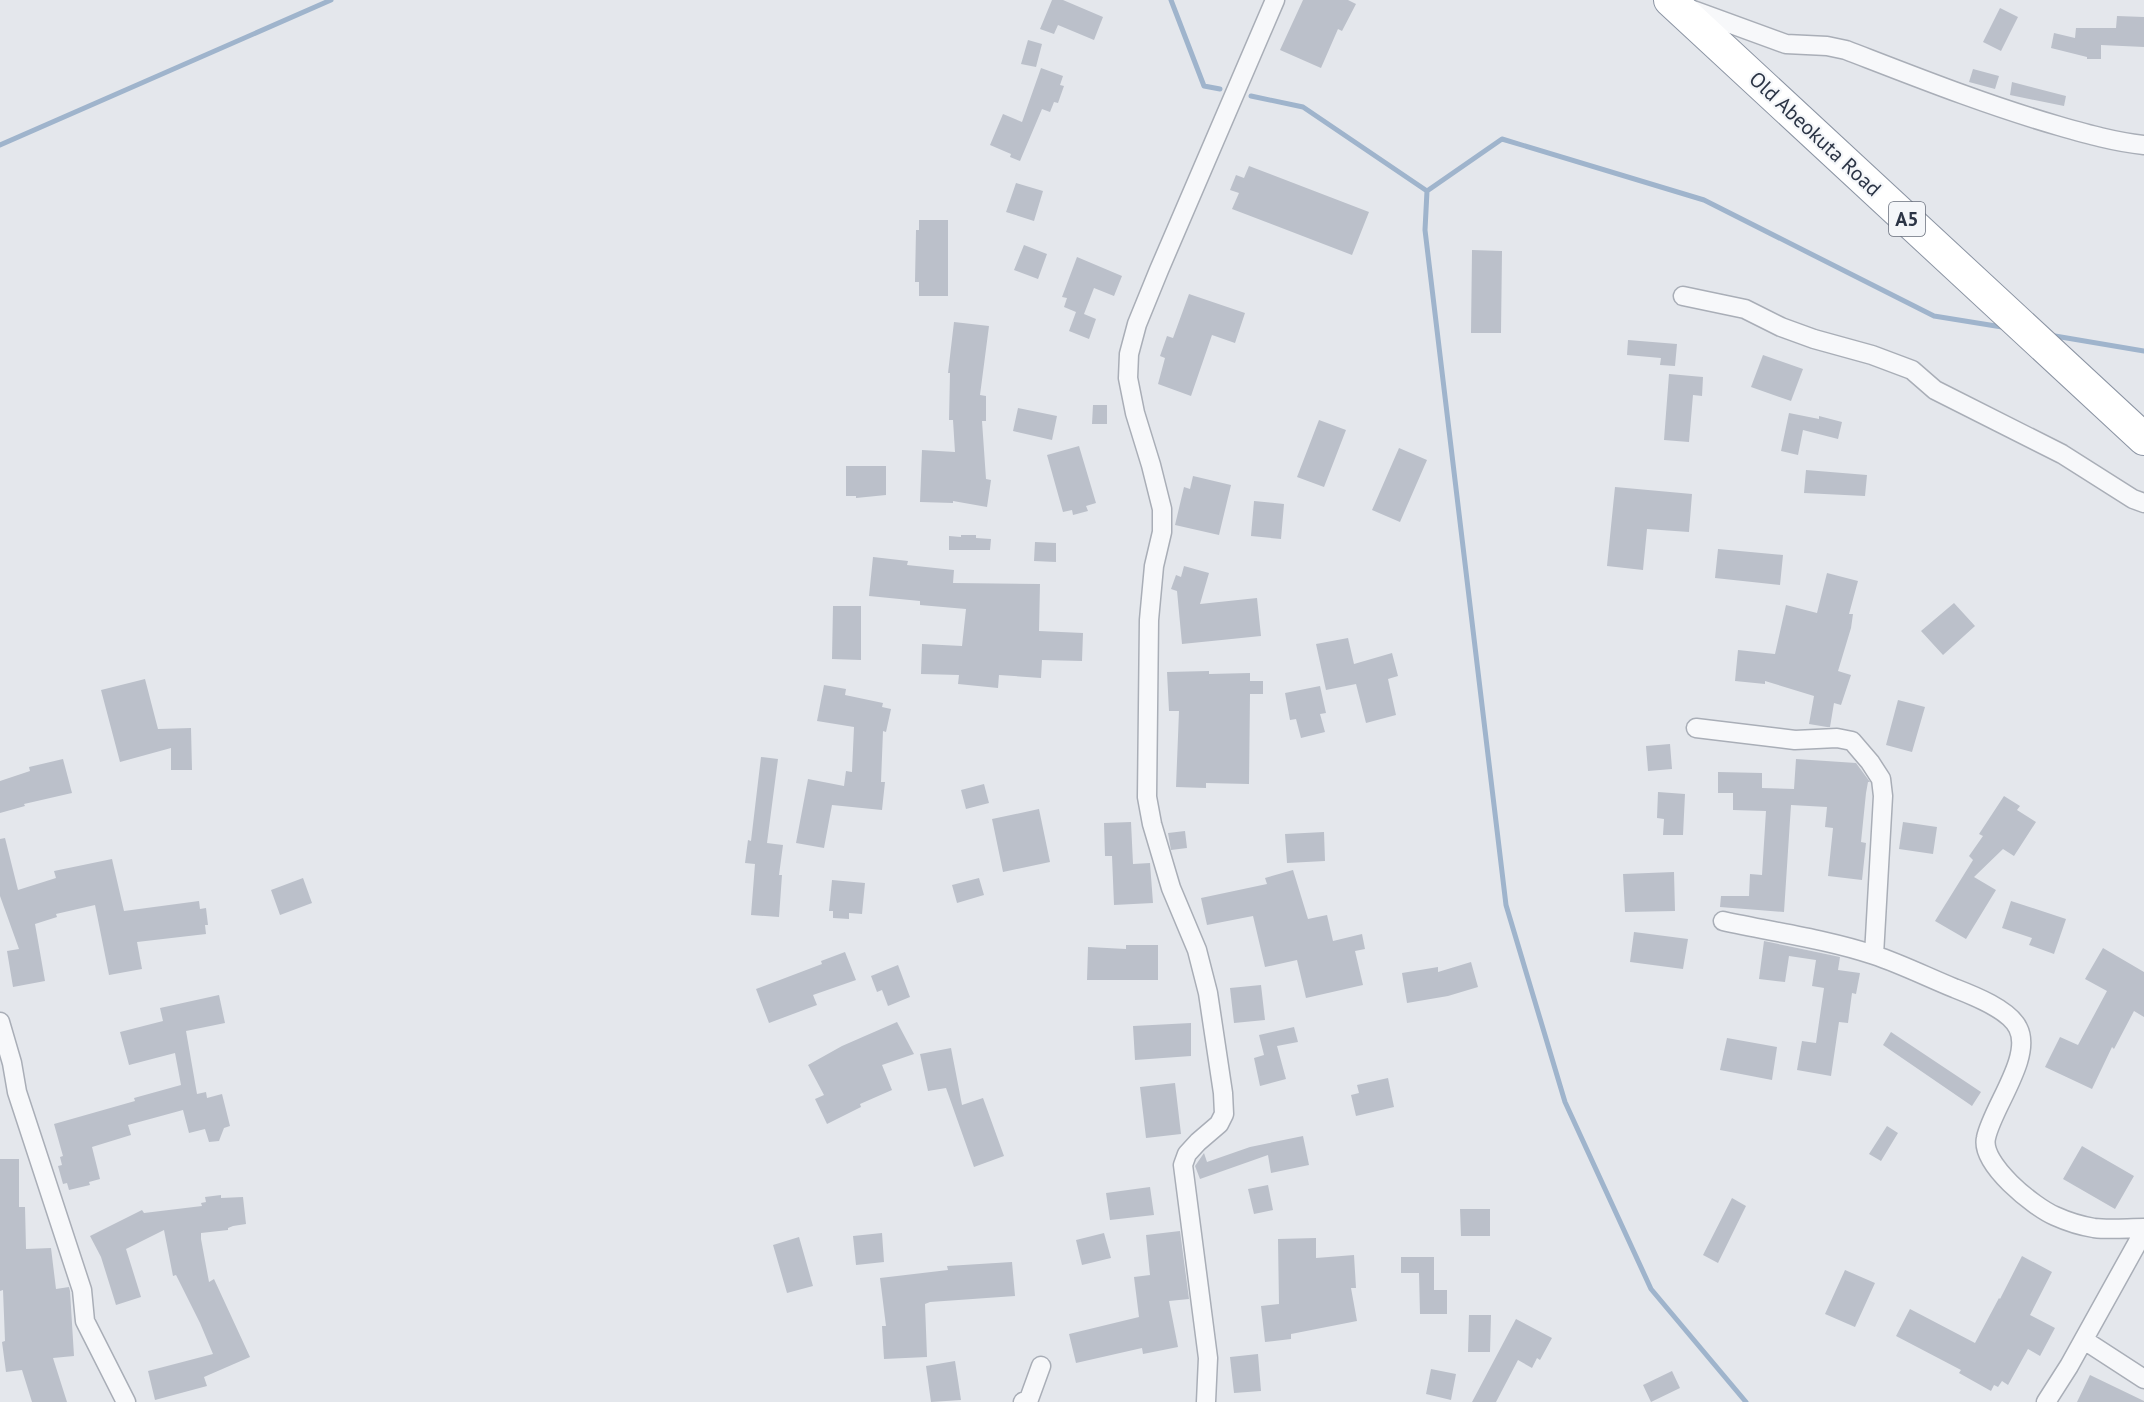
<svg xmlns="http://www.w3.org/2000/svg" width="2144" height="1402" font-family="'PT Sans',sans-serif">
<style>
.lines{fill:none;stroke-linecap:round;stroke-linejoin:round}
.stream{stroke:#9fb4cc;stroke-width:5}
.building{fill:#bbc0ca}
.minor-casing{stroke:#a9aeb7;stroke-width:21}
.trunk-casing{stroke:#8b94a3;stroke-width:34}
.minor{stroke:#f7f8fa;stroke-width:18}
.trunk{stroke:#fff;stroke-width:32}
.labels{text-anchor:middle;stroke-width:4.5;stroke-linejoin:round;paint-order:stroke}
.shield{fill:#f4f6f9;stroke:#676e7b;stroke-width:1.5}
.shield-label{font-size:20px;font-weight:bold;fill:#2b3445}
.street-label{font-size:21px;fill:#2b3445;stroke:#f4f6f9}
</style>
<rect width="100%" height="100%" fill="#e4e7ec"/>
<g class="lines">
<!-- stream -->
<path class="stream" d="M1171,0L1204,86L1220,89
M1251,96L1303,107L1427,191L1502,139L1704,200L1934,316L2002,327
M0,145L331,0
M1427,191L1425,230L1506,905L1565,1102L1651,1289L1746,1402
M2055,336L2144,351"/>
</g>
<!-- building -->
<path class="building" d="M1052,0H1063L1103,17L1094,40L1058,25L1054,34L1040,29Z
M1303,0H1348L1356,4L1342,31L1338,29L1321,68L1280,50Z
M2000,8L2018,17L2001,51L1983,42Z
M2117,16L2144,17V47L2101,45V59H2087V57L2051,48L2054,33L2075,38L2076,28H2116Z
M1028,40L1042,44L1036,67L1021,64Z
M1041,68L1063,76L1060,85L1064,86L1058,103L1054,102L1050,112L1042,109L1020,161L1010,157L1011,154L990,145L1003,114L1022,122Z
M1973,69L1999,76L1995,89L1969,82Z
M2012,82L2066,96L2064,106L2010,95Z
M1249,166L1369,212L1352,255L1232,209L1239,193L1230,190L1236,175L1244,178Z
M1016,183L1043,191L1034,221L1006,212Z
M919,220H948V296H919V282H915L916,230H919Z
M1024,245L1047,254L1038,279L1014,270Z
M1472,250L1502,251L1501,333H1471Z
M1077,257L1122,276L1114,296L1094,288L1084,314L1096,319L1089,339L1069,331L1076,312L1064,307L1067,298L1062,297Z
M1189,294L1245,313L1235,343L1212,335L1191,396L1158,384L1165,358L1160,356L1167,336L1173,338Z
M954,322L989,326L980,395L986,396V421H982L986,479L991,480L987,507L953,501V503L920,502L922,450L955,452L953,420H949L950,373H948Z
M1628,340L1677,344L1675,366L1660,365L1661,358L1627,355Z
M1763,355L1803,369L1791,401L1751,387Z
M1669,374L1703,377L1702,396L1693,395L1689,442L1664,440Z
M1093,405H1107V424H1092Z
M1018,408L1057,416L1052,440L1013,431Z
M1789,413L1819,419V416L1842,422L1838,439L1803,430L1798,455L1781,451Z
M1319,420L1346,430L1324,487L1297,477Z
M1079,446L1096,503L1086,506L1088,511L1073,515L1072,510L1063,512L1047,455Z
M1399,448L1427,460L1400,522L1372,510Z
M846,466H886V495L856,498V496H846Z
M1806,470L1867,475L1865,496L1804,493Z
M1193,476L1231,485L1219,535L1175,525L1184,487L1190,489Z
M1615,487L1692,494L1689,532L1647,529L1643,570L1607,566Z
M1254,501L1284,504L1281,539L1251,536Z
M961,535H976V538L991,539L990,550H949V536L961,537Z
M1035,542L1056,543V562L1034,561Z
M1718,549L1783,555L1780,585L1715,578Z
M873,557L908,561L907,565L954,570L953,583L1040,584L1039,631L1083,633L1082,661L1042,660L1041,678L999,675L998,688L958,684L959,675L921,674L922,644L962,646L966,609L920,605V601L869,596Z
M1184,566L1209,573L1200,604L1257,598L1261,636L1182,644L1177,591L1171,589L1176,575L1181,577Z
M1827,573L1858,581L1849,614H1853L1851,628L1838,671L1851,675L1841,705L1834,703L1830,727H1827L1809,724L1814,696L1765,681V684L1735,681L1738,650L1775,654L1786,605L1817,613Z
M1954,603L1975,626L1943,655L1921,631Z
M833,606H861V660L832,659Z
M1348,638L1354,664L1392,653L1398,676L1388,679L1396,715L1366,723L1356,684L1326,690L1316,644Z
M1209,671V674L1250,673V681H1263V694H1250L1249,784L1206,783V788L1176,787L1179,711H1169L1167,672Z
M145,679L158,729L191,728L192,770H171V748L120,762L101,690Z
M824,685L846,689L845,695L883,703L882,707L891,709L886,732L883,731L881,782H885L882,810L832,805L824,848L796,843L808,779L844,786L846,771L852,772L854,727L817,721Z
M1320,686L1326,713L1320,714L1325,732L1301,738L1296,719L1290,720L1285,693Z
M1898,700L1925,707L1912,752L1886,745Z
M1670,744L1672,769L1648,771L1646,746Z
M761,757L778,759L767,843L783,845L779,875H782L779,917L751,915L755,864L745,863L748,840L751,841Z
M63,759L72,793L24,804L25,806L0,813V781L30,771L29,767Z
M1796,759L1856,763L1870,782H1868L1866,793L1861,842L1866,843L1862,880L1828,876L1833,828L1825,827L1827,807L1791,805L1784,912L1720,907L1721,896H1749L1750,874L1762,875L1766,811L1733,810V793H1718V772L1762,773V788L1794,789Z
M984,784L989,803L966,809L961,790Z
M1658,792L1685,794L1683,835H1663L1664,819L1657,818Z
M2004,796L2020,806L2017,810L2036,822L2014,856L2003,849L1974,877L1996,890L1966,939L1935,921L1973,860L1969,856L1983,836L1979,834Z
M1039,809L1050,862L1003,872L992,819Z
M1131,822L1133,864L1150,863L1153,903L1114,905L1112,856H1105L1104,823Z
M1903,822L1937,827L1933,854L1899,849Z
M1185,831L1187,848L1171,850L1168,833Z
M1324,832L1325,861L1287,863L1285,834Z
M5,838L18,890L56,878L54,871L112,859L124,911L199,901L200,909L206,908L208,925H205L206,934L137,942L142,969L109,975L95,905L56,914L57,917L35,924L45,981L13,987L7,951L19,949L0,896V839Z
M1293,870L1308,919L1327,915L1333,941L1362,934L1365,949L1355,951L1363,985L1306,998L1297,960L1265,967L1253,916L1207,925L1201,898L1267,884L1265,878Z
M1674,872L1675,911L1625,912L1623,874Z
M303,878L312,903L280,915L271,890Z
M979,878L984,895L957,903L952,885Z
M832,880L865,883L862,914L849,913V919L833,918V911H829Z
M2011,901L2066,919L2054,954L2029,945L2032,938L2002,928Z
M1634,932L1688,939L1683,969L1630,962Z
M1764,941L1840,957L1838,970L1860,973L1856,994L1852,993L1848,1023L1839,1022L1831,1076L1797,1070L1802,1041L1816,1043L1824,988L1812,986L1816,960L1789,956L1785,982L1759,979Z
M1126,945H1158V980H1087L1088,947L1126,949Z
M2103,948L2144,972V1017L2134,1011L2114,1049L2112,1047L2092,1089L2045,1067L2060,1037L2078,1045L2107,991L2085,979Z
M845,952L856,980L813,995L817,1005L769,1023L756,989L822,964L821,961Z
M1471,962L1478,987L1448,996L1407,1003L1402,973L1438,967V972Z
M898,965L910,997L888,1006L882,990L877,992L871,976Z
M1261,985L1265,1020L1234,1023L1230,988Z
M219,995L225,1023L186,1031L197,1094L206,1092L207,1098L222,1094L230,1126L224,1128L219,1141L209,1142L205,1129L189,1133L183,1110L128,1125L131,1135L92,1147L100,1179L89,1182L90,1185L69,1190L67,1183L63,1184L58,1166L62,1165L60,1157L63,1156L54,1124L135,1101L134,1098L181,1085L175,1053L129,1065L120,1032L163,1021L160,1008Z
M897,1022L914,1054L882,1065L892,1090L860,1104L861,1107L827,1124L815,1099L824,1095L808,1065L842,1046Z
M1191,1023V1056L1135,1060L1133,1026Z
M1294,1027L1298,1042L1277,1046L1286,1079L1260,1086L1254,1058L1264,1055L1259,1035Z
M1891,1032L1981,1092L1972,1106L1883,1045Z
M1727,1038L1777,1047L1772,1080L1720,1070Z
M951,1048L962,1105L983,1098L1004,1156L974,1167L946,1088L928,1091L920,1054Z
M1388,1078L1394,1107L1356,1116L1351,1095L1359,1093L1357,1085Z
M1175,1083L1181,1134L1146,1138L1140,1087Z
M1887,1126L1898,1133L1881,1161L1869,1154Z
M1303,1136L1309,1165L1271,1173L1268,1155L1200,1179L1195,1166L1204,1153L1207,1162L1250,1147Z
M2082,1146L2134,1176L2115,1209L2063,1179Z
M0,1159H19V1207H25L26,1249L51,1248L56,1289L69,1287L70,1291L74,1356L53,1358L67,1402H32L22,1370L6,1372L2,1342L5,1341L3,1290L0,1291Z
M1268,1185L1273,1210L1254,1214L1248,1189Z
M1150,1187L1154,1215L1110,1220L1106,1193Z
M221,1195V1198L243,1197L246,1224L233,1226L228,1228V1230L201,1233V1239L209,1282L214,1279L250,1357L204,1377L207,1386L155,1400L148,1371L213,1354L200,1323L176,1275L173,1276L164,1230L126,1249L141,1297L116,1305L101,1257L90,1236L142,1210L144,1213L202,1206L201,1203L206,1202L205,1197Z
M1732,1198L1746,1206L1718,1263L1703,1255Z
M1460,1209H1490V1236H1461Z
M1180,1231L1189,1299L1169,1301L1178,1347L1143,1354L1142,1348L1076,1363L1069,1334L1139,1317L1134,1277L1150,1275L1146,1235Z
M882,1233L884,1262L856,1265L853,1236Z
M1104,1233L1111,1258L1082,1265L1076,1240Z
M799,1237L813,1286L787,1293L773,1245Z
M1316,1238V1258L1354,1255L1356,1288H1351L1357,1321L1291,1334V1339L1265,1342L1261,1306L1279,1304L1278,1239Z
M2022,1256L2052,1272L2030,1315L2055,1328L2040,1356L2028,1349L2008,1385L2002,1381L1998,1387L1994,1385L1991,1391L1959,1373L1961,1370L1896,1336L1910,1309L1975,1343L1999,1298L2000,1299Z
M1401,1257H1434V1290H1447V1314H1420L1419,1273H1401Z
M1012,1262L1015,1296L930,1302L925,1304L927,1357L884,1359L882,1326H886L880,1278L948,1270L947,1266Z
M1845,1270L1875,1283L1855,1327L1825,1314Z
M1469,1315H1491L1490,1352H1468Z
M1516,1319L1552,1338L1540,1360L1537,1358L1532,1368L1518,1360L1496,1402H1472Z
M1258,1354L1261,1391L1234,1393L1230,1357Z
M955,1361L961,1400L931,1402L926,1366Z
M1431,1369L1456,1374L1451,1400L1426,1394Z
M1672,1371L1680,1388L1651,1402L1643,1385Z
M2090,1375L2144,1401V1402H2077Z"/>
<g class="lines">
<defs>
<path id="minor" d="M1690,9L1786,44L1827,46L1846,50C1916,77 1986,105 2059,126C2087,134 2115,142 2144,145
M1683,296L1745,309L1781,327L1814,339L1872,355L1912,370L1935,390L2062,454L2133,499L2144,503
M1696,728L1795,740L1837,738L1852,741L1870,762L1881,779L1883,796L1874,955
M1723,921C1773,932 1826,939 1874,955C1901,964 1927,977 1954,988C1972,995 2009,1009 2018,1028C2033,1057 1992,1108 1986,1138C1980,1164 2034,1207 2055,1216C2066,1221 2082,1226 2094,1228C2110,1230 2128,1228 2144,1228
M0,1022L12,1063L17,1092L82,1290L85,1321L126,1402
M2084,1340L2144,1379
M1023,1402L1029,1399L1041,1366
M1206,1402L1208,1358L1183,1165L1187,1154L1198,1142L1219,1124L1224,1114L1223,1093L1208,993L1197,950L1171,888L1152,824L1147,797L1149,620L1154,566L1162,532V509L1151,465L1135,413L1128,378L1129,354L1137,324L1159,270L1275,0
M2046,1402L2069,1366L2144,1231"/>
<path id="trunk" d="M1670,0L2144,439"/>
</defs>
<!-- minor casing -->
<use href="#minor" class="minor-casing"/>
<!-- trunk casing -->
<use href="#trunk" class="trunk-casing"/>
<!-- minor -->
<use href="#minor" class="minor"/>
<!-- trunk -->
<use href="#trunk" class="trunk"/>
</g>
<g class="labels">
<!-- shield labels -->
<rect class="shield" x="1889" y="202" width="36" height="34" rx="4.5"/>
<g class="shield-label">
<text x="1907" y="226">A5</text>
</g>
<!-- street labels -->
<g class="street-label">
<text transform="translate(1815 134) rotate(43)" y="7">Old Abeokuta Road</text>
</g>
</g>
</svg>
